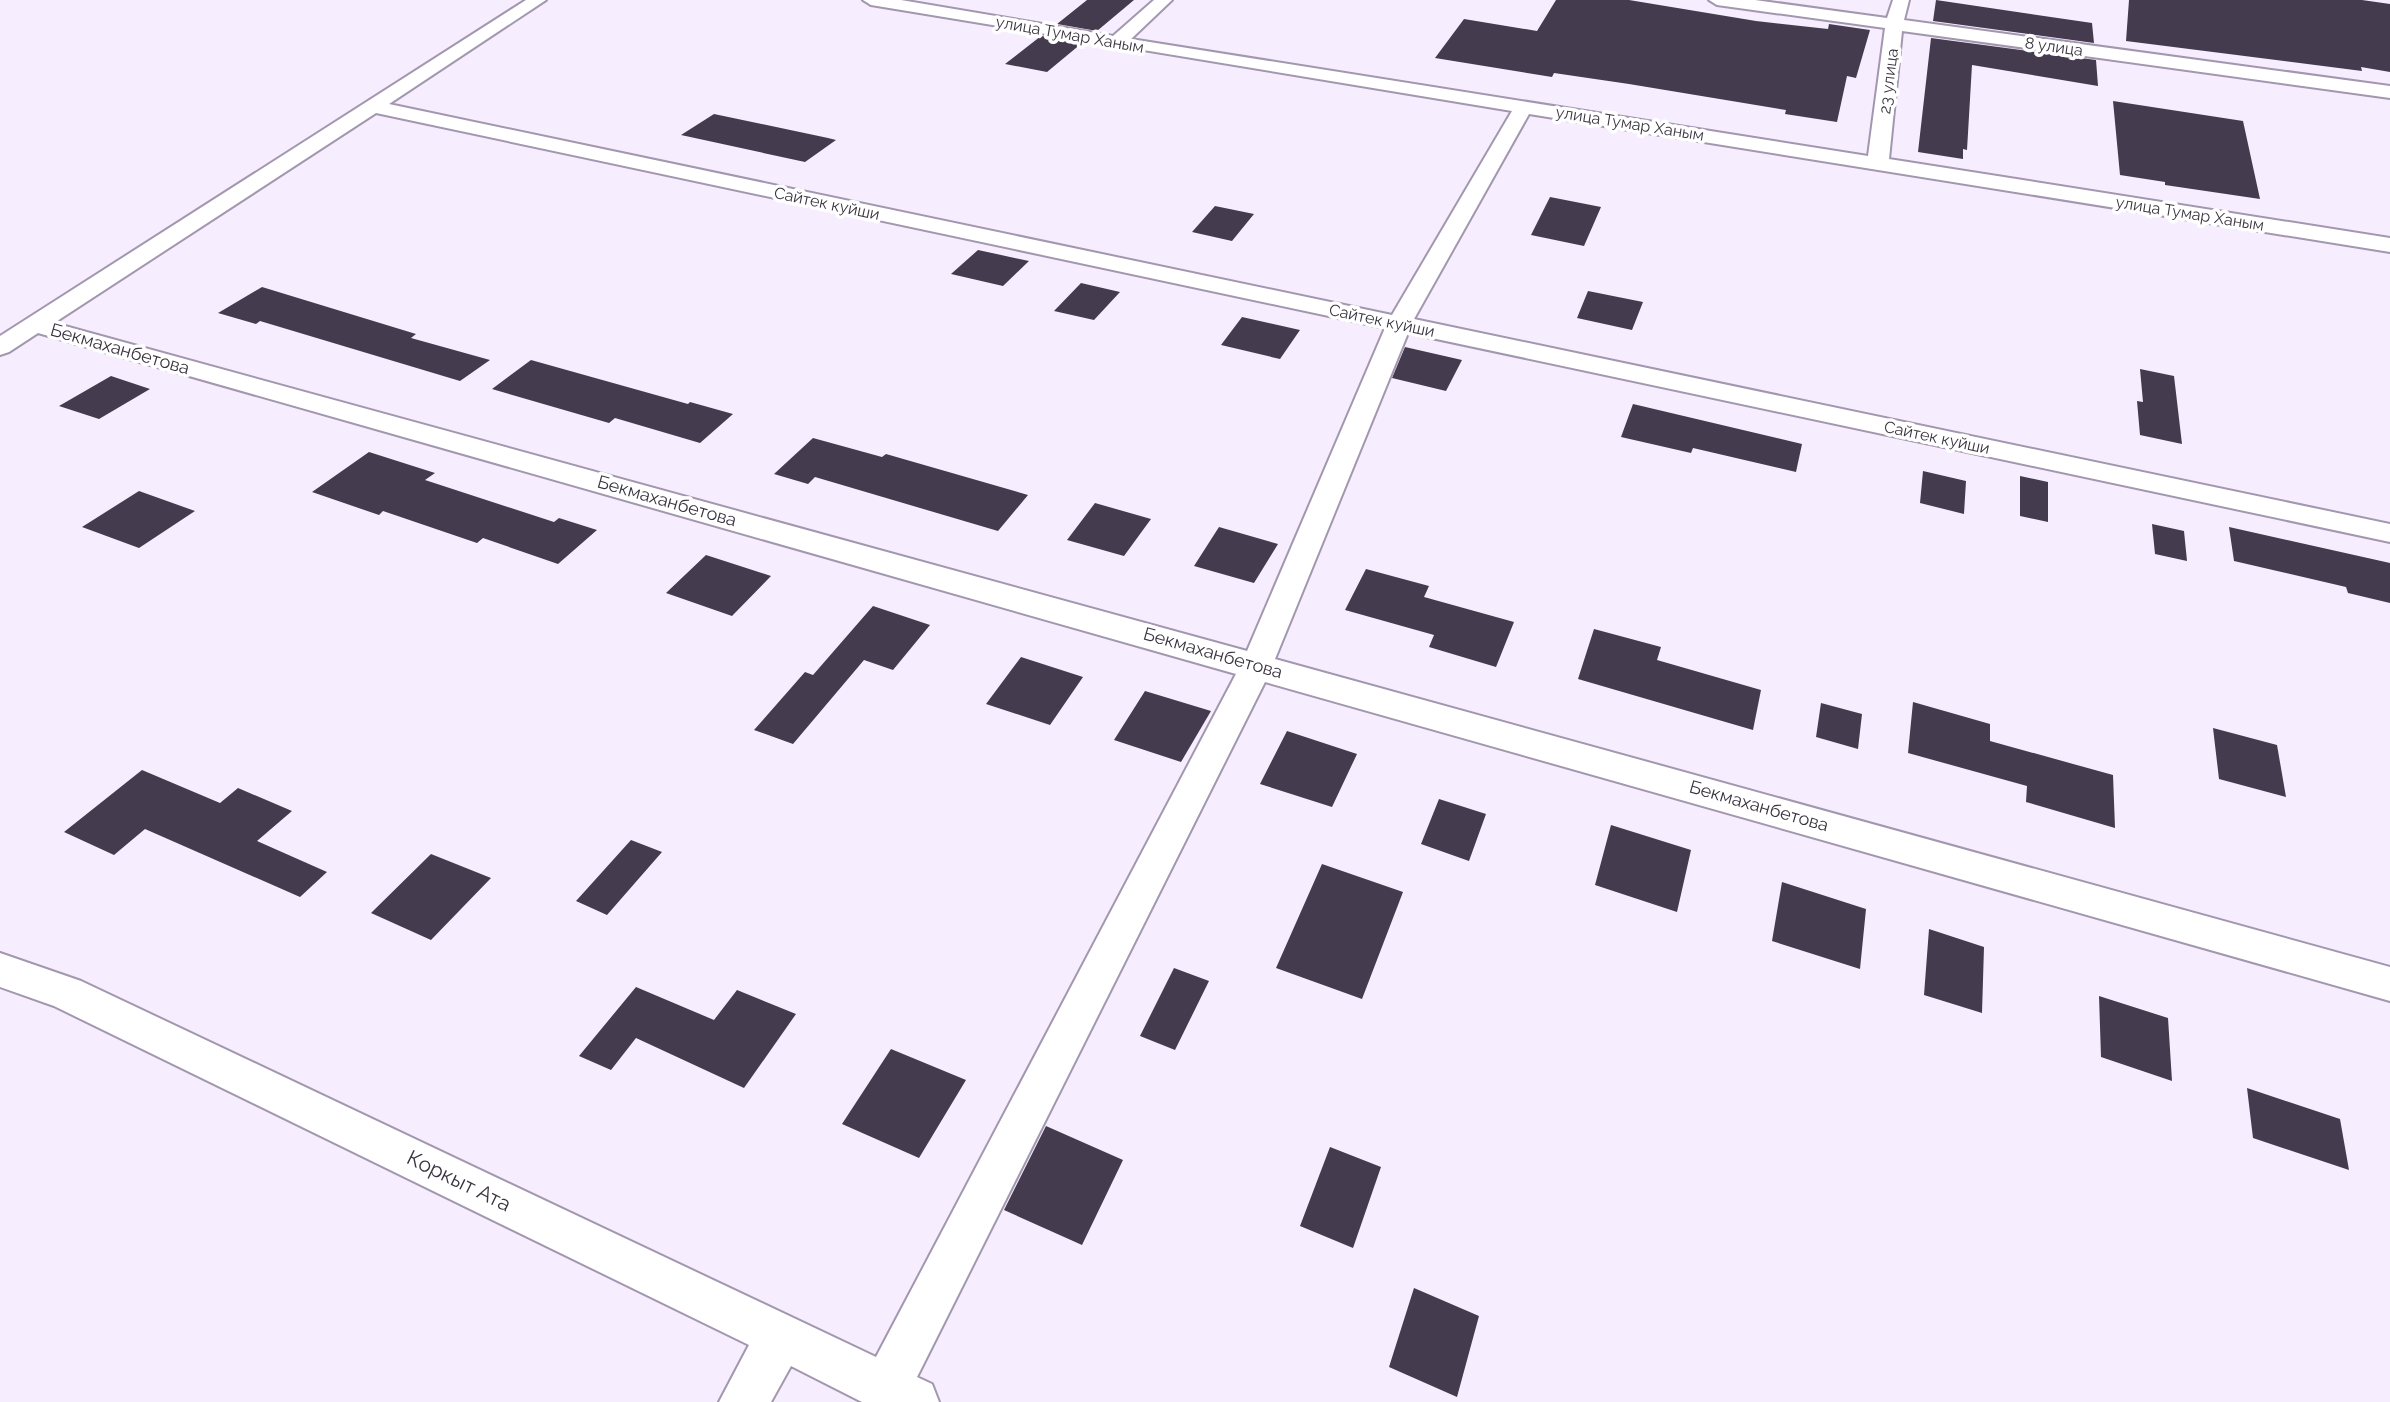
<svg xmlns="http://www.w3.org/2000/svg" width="2390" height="1402" font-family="Raleway,sans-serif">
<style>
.building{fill:#453b4f}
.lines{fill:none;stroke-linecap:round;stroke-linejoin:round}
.street-casing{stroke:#a397af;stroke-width:4}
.street{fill:#fff;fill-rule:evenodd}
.labels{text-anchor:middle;stroke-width:7;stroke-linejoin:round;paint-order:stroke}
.far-street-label{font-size:16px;fill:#39343e;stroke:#fff}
.street-label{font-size:18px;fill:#39343e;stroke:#fff}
.near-street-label{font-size:21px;fill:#39343e;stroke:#fff}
</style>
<rect width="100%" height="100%" fill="#f6eefe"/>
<!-- building -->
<path class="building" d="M1087,0H1134L1097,31L1057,24Z
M1556,0H1629L1756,21L1828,29L1829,24L1870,30L1856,78L1847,76L1837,122L1785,114L1786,110L1629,84L1554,73L1552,77L1435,58L1464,19L1537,31Z
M1936,0L2092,23L2094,43L1933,21Z
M2129,0H2362L2390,4V72L2361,67L2362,71L2126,41Z
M1041,36L1082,43L1047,72L1005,64Z
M1931,38L2096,60L2098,86L1972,65L1967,150L1963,149V159L1918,152Z
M2113,101L2243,121L2260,199L2165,185V182L2120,175Z
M714,114L828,138L836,140L805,162L681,135Z
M1550,197L1601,207L1584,246L1531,235Z
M1215,206L1254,214L1232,241L1192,232Z
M978,250L1029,261L1003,286L951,274Z
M1081,283L1120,292L1094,320L1054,311Z
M262,287L416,334L411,338L490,360L460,381L260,321L256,324L218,313Z
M1588,291L1643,302L1632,330L1577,318Z
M1242,317L1300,330L1280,359L1221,345Z
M1405,347L1462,360L1446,391L1392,378Z
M531,360L688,404L690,402L733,414L700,443L615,418L609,423L492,389Z
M2140,369L2174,376L2182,444L2140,435L2137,401L2143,402Z
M111,376L150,389L99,419L59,406Z
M1633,404L1802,444L1796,472L1693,448L1691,453L1621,437Z
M813,438L882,457L886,454L1028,495L998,531L815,477L808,484L774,474Z
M369,452L435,473L425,480L554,522L559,518L597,530L558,564L483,538L477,543L383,511L379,515L312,492Z
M1923,471L1966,481L1964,514L1920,503Z
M2020,476L2048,482V522L2020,516Z
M139,491L195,511L139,548L82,527Z
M1095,503L1151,519L1124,556L1067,540Z
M2152,524L2184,531L2187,561L2155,554Z
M1219,527L1278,544L1254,583L1194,566Z
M2229,527L2390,563V603L2348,593L2346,587L2234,561Z
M706,555L771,576L732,616L666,593Z
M1366,569L1429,586L1424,597L1514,622L1496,667L1429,647L1434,635L1345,610Z
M873,606L930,625L893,670L864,660L793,744L754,730L805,672L813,675Z
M1594,629L1661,647L1657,660L1761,690L1753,730L1578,679Z
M1021,657L1083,677L1050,725L986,704Z
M1145,691L1211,711L1181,762L1114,740Z
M1913,702L1990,724V741L2113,775L2115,828L2026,802L2027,786L1908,753Z
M1821,703L1862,714L1858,749L1816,737Z
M2213,728L2277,745L2286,797L2219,779Z
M1287,731L1357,754L1332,807L1260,784Z
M142,770L220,803L238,788L292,811L257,841L327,872L300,897L145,829L114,855L64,832Z
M1439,799L1486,814L1469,861L1421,844Z
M1611,825L1691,850L1677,912L1595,885Z
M631,840L662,852L607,915L576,901Z
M431,854L491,878L431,940L371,913Z
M1322,864L1403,892L1362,999L1276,968Z
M1782,882L1866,909L1860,969L1772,941Z
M1929,929L1984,947L1982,1013L1924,995Z
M1174,968L1209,981L1175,1050L1140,1036Z
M636,987L714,1020L737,990L796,1014L744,1088L636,1038L611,1070L579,1056Z
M2099,996L2168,1018L2172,1081L2101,1057Z
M891,1049L966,1080L919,1158L842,1124Z
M2247,1088L2340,1119L2349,1170L2253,1138Z
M1046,1126L1123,1160L1082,1245L1004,1210Z
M1330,1147L1381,1167L1353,1248L1300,1226Z
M1414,1288L1479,1316L1457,1397L1389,1367Z"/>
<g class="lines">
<defs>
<path id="street" d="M526,0H546L389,104L1392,315L1512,111L871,5L863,0H901L1113,36L1154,0H1172L1131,39L1868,156L1885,28L1717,5L1709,0H1755L1887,18L1893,0H1909L1904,20L2390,86V98L1902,31L1889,159L2390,238V252L1529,114L1414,319L2390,524V542L1408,333L1275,659L2390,967V1001L1265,682L917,1377L932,1384L939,1402H862L791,1366L771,1402H719L749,1345L54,1006L0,987V953L81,981L876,1357L1236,674L38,333L9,352L0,355V336ZM376,113L1385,328L1247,651L54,323Z"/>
</defs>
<!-- street casing -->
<use href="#street" class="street-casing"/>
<!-- street -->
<use href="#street" class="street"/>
</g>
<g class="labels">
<!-- far-street labels -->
<g class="far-street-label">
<text transform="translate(1070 34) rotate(10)" y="6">улица Тумар Ханым</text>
<text transform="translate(2054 46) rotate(8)" y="6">8 улица</text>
<text transform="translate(1888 81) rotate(-83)" y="6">23 улица</text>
<text transform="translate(1630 123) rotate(9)" y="6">улица Тумар Ханым</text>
<text transform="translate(827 203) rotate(12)" y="6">Сайтек куйши</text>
<text transform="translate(2190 213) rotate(9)" y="6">улица Тумар Ханым</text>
<text transform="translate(1382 320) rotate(12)" y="6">Сайтек куйши</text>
<text transform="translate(1937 437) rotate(12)" y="6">Сайтек куйши</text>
</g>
<!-- street labels -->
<g class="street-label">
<text transform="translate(120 349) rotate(16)" y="6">Бекмаханбетова</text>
<text transform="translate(667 501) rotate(16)" y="6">Бекмаханбетова</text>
<text transform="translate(1213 653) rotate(16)" y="6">Бекмаханбетова</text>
<text transform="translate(1759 806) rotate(16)" y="6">Бекмаханбетова</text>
</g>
<!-- near-street labels -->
<g class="near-street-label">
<text transform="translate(459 1181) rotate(26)" y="7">Коркыт Ата</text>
</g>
</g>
</svg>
